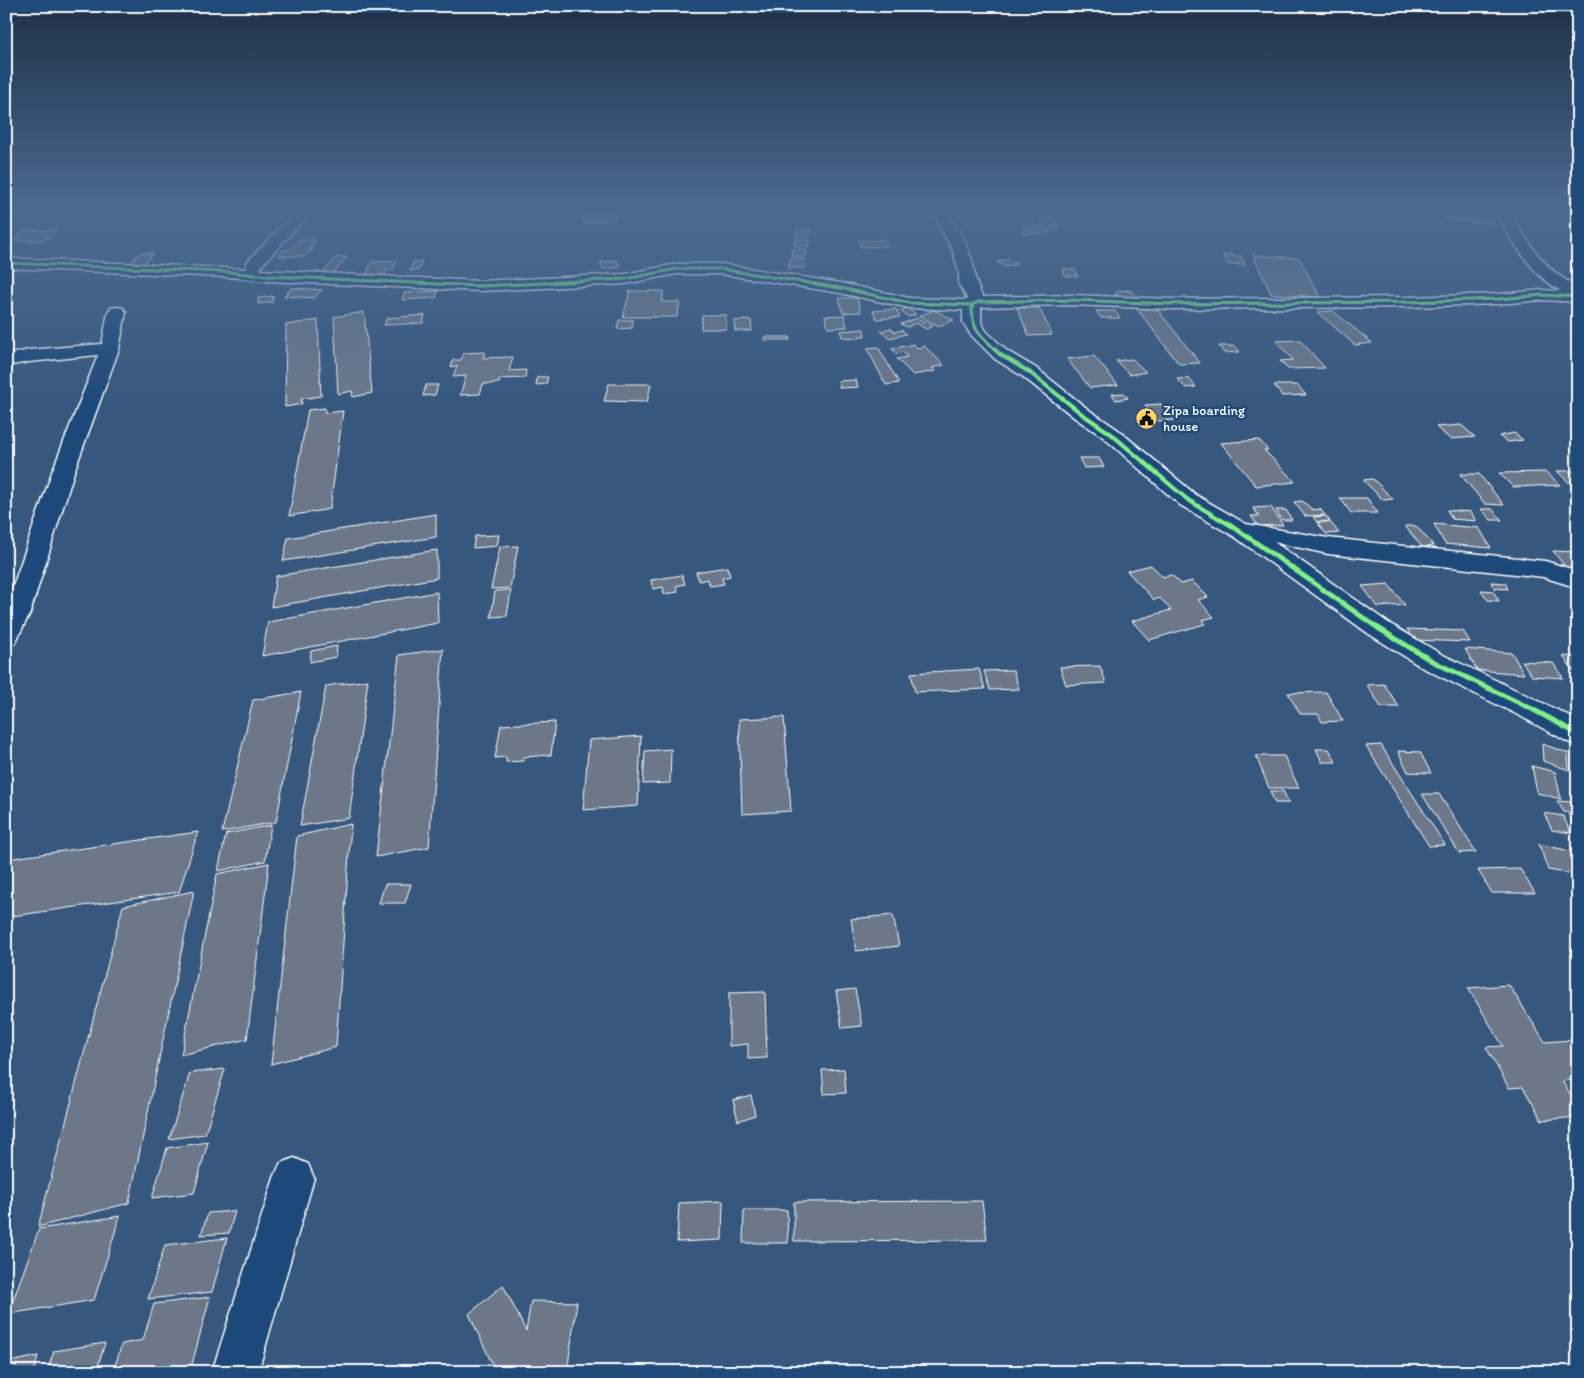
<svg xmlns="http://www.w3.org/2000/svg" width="1584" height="1378" font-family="Itim,sans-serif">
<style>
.building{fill:#6c788a;stroke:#fff}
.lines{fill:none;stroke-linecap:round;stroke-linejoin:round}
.minor-casing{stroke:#fff;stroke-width:3}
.minor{fill:#1f4a7a;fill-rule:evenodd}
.cycleway-far2-casing{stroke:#1f4a7a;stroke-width:5}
.cycleway-far1-casing{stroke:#1f4a7a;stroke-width:6}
.cycleway-casing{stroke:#1f4a7a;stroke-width:8}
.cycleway-far2{stroke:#82f089;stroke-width:3}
.cycleway-far1{stroke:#82f089;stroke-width:4}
.cycleway{stroke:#82f089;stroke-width:5}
.labels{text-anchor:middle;stroke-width:5;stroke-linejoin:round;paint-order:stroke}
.far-poi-label{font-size:14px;fill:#fff;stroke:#1f4a7a;text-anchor:start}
</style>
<rect width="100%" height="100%" fill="#36587f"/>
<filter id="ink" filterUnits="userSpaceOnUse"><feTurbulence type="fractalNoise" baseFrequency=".02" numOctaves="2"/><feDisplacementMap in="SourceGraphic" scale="10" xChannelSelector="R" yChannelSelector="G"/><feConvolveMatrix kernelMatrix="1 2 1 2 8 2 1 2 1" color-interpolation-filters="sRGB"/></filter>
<g filter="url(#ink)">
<!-- building -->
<path class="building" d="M612,211L616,218L585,224L581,215Z
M1036,212H1051L1059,227H1053L1054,230H1047L1048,233L1025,234L1021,227H1044Z
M1445,217L1491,221L1494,224L1446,220Z
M56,230L45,240L12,241L24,231Z
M797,230H811L810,236H796Z
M795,239L810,240L809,246H794Z
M298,240H316L309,249H314L304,256H278L283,250H290Z
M884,240L887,246L861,247L859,241Z
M792,249H807L806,256H791Z
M140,253H154L142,265H128Z
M1223,255L1241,256L1245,265L1227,264Z
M1253,255L1299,258L1320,297L1271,294Z
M337,257H347L332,275H321Z
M790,259H806L805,268H788Z
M1008,259L1017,264L1006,267L997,262Z
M617,260L620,267L603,269L600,262Z
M397,261L393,270H387L385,275L365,276L372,262Z
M422,261L419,270L410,271L413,262Z
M1063,269H1075L1078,276H1065Z
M292,288L322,290L314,298L284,296Z
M1120,290L1131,291L1138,297H1118L1115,294Z
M438,291L436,298L402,300L404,293Z
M630,291H664L662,302H680L677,317H623Z
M273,296V302L258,304V298Z
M839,298H857L861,312L843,313Z
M907,308L916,314L909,317L900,311Z
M1017,308H1039L1052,335L1029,336Z
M1156,308L1200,363L1179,364L1137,309Z
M896,309L900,317L877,319L873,311Z
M934,310L954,320L939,326L919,316Z
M1096,311H1115L1120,318H1101Z
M1333,311L1372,343L1355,345L1317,312Z
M364,312L372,393L353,397L352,391L338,394L334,317Z
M425,315L423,323L384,325L387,318Z
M702,315H726V329H701Z
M844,315L847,327L828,328L825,316Z
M917,318L933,326L926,329L916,323L907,327L901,324Z
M318,320L321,396L301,399L302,404L285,407L286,325Z
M619,320H633L632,328L617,329Z
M751,320L752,331H735L734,321Z
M890,328L895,332L902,330L906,334L890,338L881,331Z
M864,329L865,336H859L860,338L842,337L840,331Z
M764,337H790V340H764Z
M1300,340L1325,368L1288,369L1280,361L1293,360L1276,341Z
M913,344L917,348L924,346L944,365L932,368L936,371L913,375L897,359L907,357L903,352L897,354L892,349Z
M1219,346H1235L1240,352L1224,353Z
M878,347L899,383L886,385L867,348Z
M485,352L483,358L513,357L509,371L526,370L525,378L500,379L499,383L483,384L480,394L460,395L466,376L453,377L457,366L451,367L453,360H461L464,353Z
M1094,356L1118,385L1090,388L1067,359Z
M1132,359L1146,372L1130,375L1116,361Z
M537,377H548L546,384L536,385Z
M1188,378L1196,387L1186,388L1177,379Z
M856,380L858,387L840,388L838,381Z
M609,384H651L647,402L604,401Z
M426,385H438L435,395L423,396Z
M1274,385H1297L1306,395L1282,396Z
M1124,393L1128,398L1116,400L1112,394Z
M1161,404L1163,408L1170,407L1176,415L1171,416L1174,420L1156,421L1145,405Z
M325,408V413L343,411L330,509L289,516L308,410Z
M1461,425L1475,437L1450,439L1436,427Z
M1514,433L1523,440L1508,442L1499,436Z
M1259,440L1268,450H1264L1295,482L1256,486L1221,443Z
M1079,458H1099L1104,467L1084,468Z
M1557,471H1578V491Z
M1546,472L1560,485L1513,487L1499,473Z
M1460,474H1479L1504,505L1485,504Z
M1373,479L1393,499L1383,500L1363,480Z
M1340,498H1367L1377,513H1351Z
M1302,501L1313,510L1320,509L1325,515L1305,516L1294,502Z
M1271,507L1283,525L1258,526L1251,516H1259L1253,508Z
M1481,509H1492L1502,520H1491Z
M1276,510H1286L1292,520H1282Z
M1447,510L1471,512L1476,521L1452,519Z
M436,514V537L283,561L288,538Z
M1326,516L1330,521L1317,522L1313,517Z
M1317,522H1330L1339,533L1326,534Z
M1434,524L1479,528L1491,548L1445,544Z
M1405,526H1416L1434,546L1422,547Z
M499,535L497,546L473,548L475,536Z
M518,546L510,588L491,589L500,547Z
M437,550V578L271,607L276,576Z
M1553,551L1578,552V571L1568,570Z
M1151,565L1163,577L1172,575L1181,584L1192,581L1208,597L1198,600L1214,617L1202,620L1205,624L1149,640L1132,621L1171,610L1160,598L1154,600L1127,571Z
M727,567L730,576L722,578L724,584L710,586L708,579L699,581L696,572Z
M682,575L685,584L676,586L678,592L664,594L663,587L653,589L651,580Z
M1491,582L1505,583L1508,589L1495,588Z
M1388,584L1405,605L1378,607L1362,586Z
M511,590L507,616L491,617L495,591Z
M1481,590L1493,591L1499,601L1488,600Z
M437,592L438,623L262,656L268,622Z
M1407,629L1463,631L1470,642L1414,640Z
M337,646L336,657L310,662L311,651Z
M443,649L429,847L376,857L399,655Z
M1465,649L1512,653L1524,674L1477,670Z
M1563,656L1578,657V677Z
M1522,661L1553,663L1563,678L1532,676Z
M1100,666L1106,683L1066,685L1060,667Z
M979,669L985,689L915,692L911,673Z
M1013,670L1019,689L990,690L984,671Z
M368,680L349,818L300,826L326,686Z
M1384,684L1399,707H1381L1367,685Z
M301,692L276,822L222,832L253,700Z
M1326,692L1343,721L1322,722L1318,714H1300L1288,693Z
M784,717L791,811L742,814L739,719Z
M555,722L551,755L524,757L523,761L506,762V757L495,758L501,725Z
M641,736L638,806L583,810L589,740Z
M1542,744L1568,753L1569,770L1543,761Z
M1381,745L1445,845L1429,846L1366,746Z
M671,749L670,783L643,784L645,751Z
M1316,749H1329L1336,762H1322Z
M1398,751L1420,752L1431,773L1408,772Z
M1256,756H1284L1299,788H1269Z
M1532,766L1555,772L1561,799L1537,793Z
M1270,791H1283L1289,803H1275Z
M1422,794H1439L1476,852L1459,853Z
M1557,801L1572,802L1578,813L1564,812Z
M1544,813L1563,816L1571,833L1552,830Z
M1568,814L1578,816V834Z
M351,824L336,1047L271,1064L297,836Z
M271,825L265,861L218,871L226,834Z
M198,832L179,892L6,917V859Z
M1539,844L1574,852L1578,861V875L1548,870Z
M269,863L247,1039L181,1055L217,874Z
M1520,869L1535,893H1492L1478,870Z
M385,884H411L405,903H379Z
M194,891L129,1203L38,1227L123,906Z
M893,915L899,946L856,951L851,919Z
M1509,985L1545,1042L1573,1040L1578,1047V1080L1562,1081L1578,1106V1117L1542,1120L1523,1087L1509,1088L1486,1047L1503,1046L1468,988Z
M855,989L862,1026L842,1028L836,991Z
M765,992L767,1058L748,1059V1044L729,1046V993Z
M225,1069L205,1134L169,1139L190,1073Z
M844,1069L846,1093L824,1094L822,1070Z
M751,1095L755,1115L738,1121L733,1100Z
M208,1142L194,1193L152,1198L167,1148Z
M723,1201L722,1240L677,1242L679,1203Z
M982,1201L987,1240L794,1241V1202Z
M744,1210H787L788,1243H743Z
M235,1211L229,1233L201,1235L208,1213Z
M120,1216L94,1300L8,1314L39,1229Z
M227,1238L212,1292L148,1299L165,1245Z
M503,1285L526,1331L531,1301L577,1302L567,1372H496L469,1314Z
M210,1297L190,1372H113L122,1344L143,1340L154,1304Z
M105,1343L96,1372H47L54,1351Z
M38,1356L34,1372H6V1363Z"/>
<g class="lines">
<defs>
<path id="minor" d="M297,211H312L262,265L260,270L479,281L625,274L677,264H721L840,283L910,298L968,300L959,285V272L953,251L932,211H946C954,224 964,238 969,252C976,269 973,282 983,297L1072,295L1171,299L1409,297L1499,294L1542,290L1561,291C1531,275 1515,244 1498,216V211H1512V216C1529,243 1546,274 1578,286V302L1542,300L1499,304L1409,307L1171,309L1072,305L981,307V322L986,331L1007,351L1036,368L1089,410L1117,429L1196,495L1246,524L1328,538L1545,561L1578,571V588L1543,577L1328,554L1274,542L1387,622L1441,654L1578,720V745L1568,742L1522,717L1423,668L1369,634L1235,537L1180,505L1103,437L1075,418L1022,376L995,359L970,334L963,322V310L910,308L840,293L721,274H677L625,284L479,291L268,281L228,277L6,268V258L245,269L248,261Z
M117,307L123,308L126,312L119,349L74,472L30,613L15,643L6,645V607L52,472L98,355L29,362L6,366V355L29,350L102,344L108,312L111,308Z
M294,1158L308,1164L314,1178L258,1372H212L274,1178L280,1164Z"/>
</defs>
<!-- minor casing -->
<use href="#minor" class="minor-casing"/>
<!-- minor -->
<use href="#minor" class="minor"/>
<defs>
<path id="cycleway-far2" d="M6,263L228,272L268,276L479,286L625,279L677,269H721L840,288L910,303L972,305
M996,350C978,333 972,330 972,305L978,302L1072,300L1171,304L1409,302L1499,299L1542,295L1578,297"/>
<path id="cycleway-far1" d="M994,349L1001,355L1029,372L1082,414L1110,433L1188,500L1230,525"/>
<path id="cycleway" d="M1228,523L1378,628L1432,661L1532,709L1578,734"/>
</defs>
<!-- cycleway-far2 casing -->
<use href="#cycleway-far2" class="cycleway-far2-casing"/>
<!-- cycleway-far1 casing -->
<use href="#cycleway-far1" class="cycleway-far1-casing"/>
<!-- cycleway casing -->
<use href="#cycleway" class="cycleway-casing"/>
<!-- cycleway-far2 -->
<use href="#cycleway-far2" class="cycleway-far2"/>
<!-- cycleway-far1 -->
<use href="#cycleway-far1" class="cycleway-far1"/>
<!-- cycleway -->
<use href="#cycleway" class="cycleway"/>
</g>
</g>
<!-- sky -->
<linearGradient id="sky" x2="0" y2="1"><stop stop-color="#1e3046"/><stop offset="0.52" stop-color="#4c6a90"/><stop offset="1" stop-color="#4c6a90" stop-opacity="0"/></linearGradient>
<rect width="1584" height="404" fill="url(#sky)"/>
<!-- icons -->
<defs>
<symbol id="civic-disc" viewBox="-11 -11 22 22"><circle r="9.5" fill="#ffd166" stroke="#1f4a7a"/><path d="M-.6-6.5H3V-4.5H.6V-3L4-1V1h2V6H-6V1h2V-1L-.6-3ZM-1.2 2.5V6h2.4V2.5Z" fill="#111"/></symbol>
</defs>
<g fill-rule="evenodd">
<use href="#civic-disc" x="1134" y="406" width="25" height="25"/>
</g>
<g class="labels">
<!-- far-poi labels -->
<g class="far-poi-label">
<text x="1163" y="415">Zipa boarding<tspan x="1163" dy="16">house</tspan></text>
</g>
</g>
<!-- margin -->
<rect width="1584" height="1378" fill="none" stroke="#1f4a7a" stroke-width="25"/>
<rect x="12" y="12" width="1559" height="1353" fill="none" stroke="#fff" stroke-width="2" filter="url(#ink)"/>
</svg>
